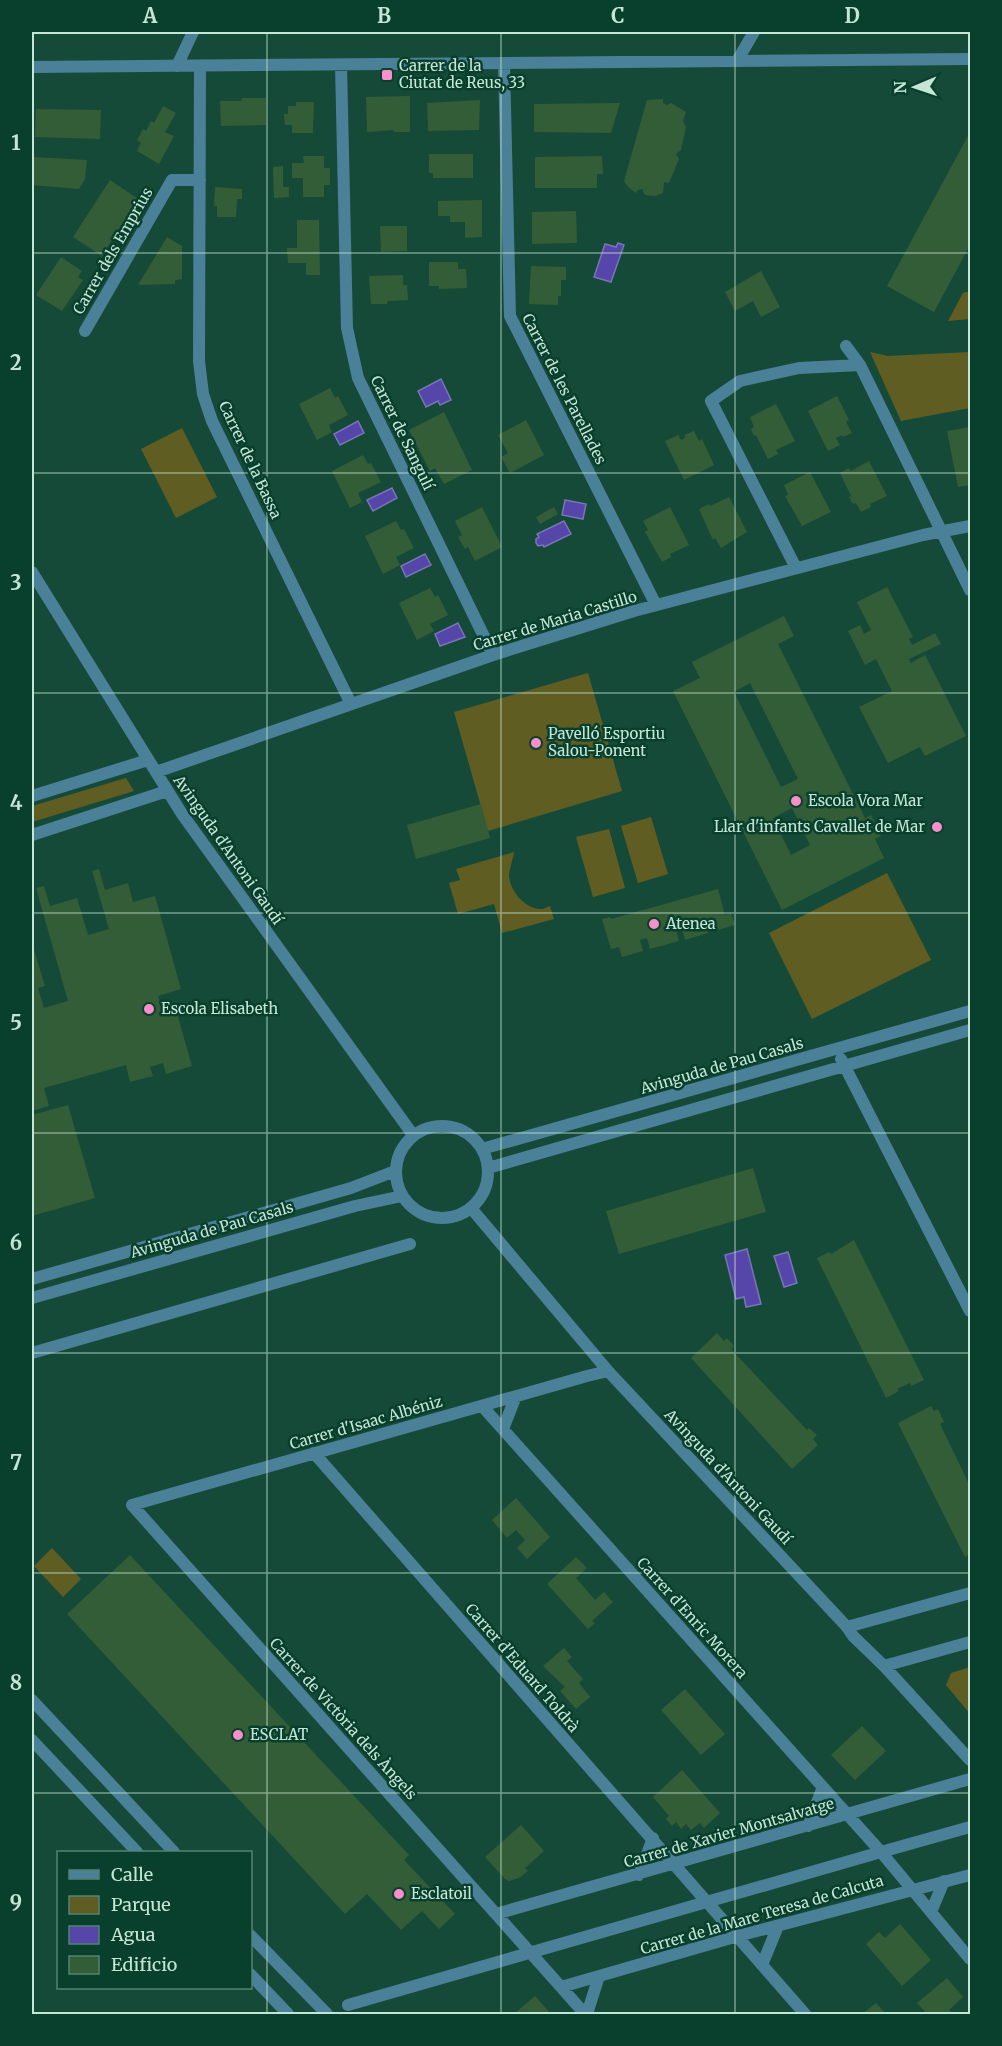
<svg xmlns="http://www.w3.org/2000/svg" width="1002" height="2046" font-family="Merriweather,serif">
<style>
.green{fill:#605d23}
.water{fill:#5646a9;stroke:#7776b7;stroke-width:1.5}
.building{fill:#335d37;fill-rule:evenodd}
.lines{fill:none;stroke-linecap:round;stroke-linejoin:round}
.pedestrian{stroke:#4a8198;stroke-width:12}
.minor{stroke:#4a8198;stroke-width:12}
.tertiary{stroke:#4a8198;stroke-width:12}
.grid{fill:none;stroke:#c5e6d7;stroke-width:1.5;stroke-opacity:0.55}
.poi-dot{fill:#f98fca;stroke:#083f2d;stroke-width:2}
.labels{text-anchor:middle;stroke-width:5;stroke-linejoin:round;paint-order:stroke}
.poi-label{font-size:15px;fill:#c5e6d7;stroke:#083f2d;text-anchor:start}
.street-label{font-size:15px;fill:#c5e6d7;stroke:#083f2d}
.neatline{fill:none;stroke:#c5e6d7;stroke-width:2}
.grid-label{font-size:20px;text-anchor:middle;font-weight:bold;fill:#c5e6d7}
</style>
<rect width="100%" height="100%" fill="#164a38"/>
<!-- green -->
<path class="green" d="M970,291V319L948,321L963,293Z
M870,352L888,356L970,352V408L901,421Z
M182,428L217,497L176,518L141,449Z
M588,673L622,791L488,831L454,712Z
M126,778L134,791L32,822V806Z
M651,817L668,874L638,883L621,826Z
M609,829L625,888L593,897L576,837Z
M514,852C513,860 509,869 509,876C510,891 525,909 541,909C544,909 547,907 550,906L554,919L502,933L494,904L458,914L449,883L460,880L456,869Z
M887,873L931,960L812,1019L769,933Z
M52,1548L81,1579L63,1597L34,1566Z
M970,1667V1714L946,1685L951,1673Z"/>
<!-- water -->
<path class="water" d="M618,243L624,245L611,282L594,277L605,244L616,247Z
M441,379L451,400L440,405L438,401L426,407L418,391Z
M358,421L364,433L340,445L334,434Z
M392,488L397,498L373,511L367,500Z
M565,500L586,504L583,519L562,515Z
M564,521L571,534L544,547L543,545L538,546L536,543V539L539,537L537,534Z
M425,554L431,565L406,577L401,566Z
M458,623L465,637L440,646L435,634Z
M747,1249L761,1304L746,1307L744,1297L736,1299L725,1255Z
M788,1252L797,1283L784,1287L774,1256Z"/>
<!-- building -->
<path class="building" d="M410,96V132H394V130L367,132L366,97Z
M242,98H266V125L221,126L220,101H241Z
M663,99V103L667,105L671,103L686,112L683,121L686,127L681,150L676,154L679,159L669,183L664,182L663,193L655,196L645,195L642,189L638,190L636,193L628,187L624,181L647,100Z
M480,100L479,130L428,131L427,103Z
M296,102H314L313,133H292V125H285L284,114H288V106H296Z
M620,103L611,133L534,132V104Z
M163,106L176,113L165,132L174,136L159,164L137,151L141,143L137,140L143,129L146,131L151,121L154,123Z
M36,109L101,110L100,139L35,137Z
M970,132V245L934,312L887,286Z
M429,154H473V178H433V173H429Z
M303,156H324V168H330V185H324V197H303V178H292V163H304Z
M602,156L603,174H597V188H535V157Z
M32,157L87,160L85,179L79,189L32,185Z
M283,166V187H289V197L274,198L273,167Z
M110,180L138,199L102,256L73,237Z
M215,187L242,189V199H237L236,217H217V206H214Z
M482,200V237L465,238V222H450V216H438V201Z
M576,211L577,243L532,244V212Z
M297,220H319L320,275H306V263H288L287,248H297Z
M380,226H407V251L381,252Z
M167,237L182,246V279L175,280V284L138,285Z
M61,257L82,271L78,277L83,280L62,311L36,295Z
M429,262H458V269H466L467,288L439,289V286H429Z
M531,266L566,267V280H561V296H558V305L529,304Z
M761,271L780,307L761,317L753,301L735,311L725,292Z
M403,275V285H407L408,300L387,301V304H371L369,276Z
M330,388L335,398L338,396L348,415L329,425L332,432L317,440L299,404Z
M837,396L849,420L846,422L852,433L843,437L842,435L836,438L840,445L828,451L808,411Z
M776,404L795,441L776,450L778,454L768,459L756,435L754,436L751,429L754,427L750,417Z
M444,412L472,470L444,484L435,468L430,471L409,430Z
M526,420L544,455L510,473L501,457L508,453L498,435Z
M970,427V485L958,487L947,431Z
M694,431L699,441L702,439L714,465L684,480L665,441L678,435L681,440L686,437L684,435Z
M363,455L368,464L371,463L381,482L358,493L362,502L350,508L332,471Z
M869,461L887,496L870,504L871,507L861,512L856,503L853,504L849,497L851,496L840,473L849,468L851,471Z
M810,472L831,512L802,526L785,496L788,495L784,485Z
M729,497L747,532L721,548L715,538L713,540L699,509L709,504L710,506Z
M482,507L502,547L475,561L468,547L465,549L458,537L462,535L455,521Z
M554,507L558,514L540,524L536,517Z
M670,507L689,545L670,554L671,557L662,562L645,532L648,530L643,521Z
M396,521L401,530L404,529L414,548L396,557L400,565L383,574L365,536Z
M887,587L913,637L909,639L912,645L935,633L941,644L909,659L911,663L925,655L966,736L925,756L920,747L888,763L859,707L892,691L876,659L865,665L848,631L860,625L864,634L871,630L857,602Z
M430,588L435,597L438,595L448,615L430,624L434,631L417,640L399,603Z
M784,616L794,636L778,644L865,818L871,815L881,836L875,839L884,858L782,910L673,691L700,678L692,662ZM750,683L798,779L781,787L734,692ZM792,808L810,845L791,855L773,818Z
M481,804L490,838L416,859L407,825Z
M99,869L105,890L128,883L133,902L155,896L181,989L158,996L163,1014L176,1010L192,1066L166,1074L163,1063L150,1067L153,1076L130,1082L126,1065L44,1088L49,1106L32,1111V943L45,986L38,988L44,1008L68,1001L36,888L44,886L50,906L77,898L88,935L109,929L92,871Z
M718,889L725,915L731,913L735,925L714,931L711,921L704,922L708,933L685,940L682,929L676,930L679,941L650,949L647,938L640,940L643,951L622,957L619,947L611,949L602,919L610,917L611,919Z
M68,1105L95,1198L32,1216V1115Z
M753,1168L766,1212L619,1254L606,1211Z
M854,1240L924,1380L911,1386L910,1383L897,1389L899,1391L886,1398L817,1258L829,1252L831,1254Z
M717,1333L724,1341L727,1338L734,1346L731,1349L807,1430L809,1428L817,1435L813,1439L818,1445L792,1469L691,1358Z
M931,1406L934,1411L938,1409L944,1422L940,1424L970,1486V1554L965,1557L898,1423Z
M516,1498L550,1537L527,1559L517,1548L525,1540L516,1530L507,1538L492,1520Z
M130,1555L409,1855L404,1860L455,1914L439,1929L422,1911L401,1930L367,1894L345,1914L67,1614Z
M576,1557L587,1568L576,1578L595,1600L604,1592L613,1602L592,1621L595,1623L588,1629L547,1584Z
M564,1648L572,1657L567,1661L583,1679L579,1683L590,1697L576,1709L560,1691L565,1687L543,1666Z
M685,1689L725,1734L701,1755L661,1710Z
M862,1726L886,1751L855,1780L831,1755Z
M682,1770L720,1813L704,1828L700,1823L691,1830L686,1824L681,1829L676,1822L672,1826L666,1819L669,1816L653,1797Z
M521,1825L544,1851L525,1868L528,1871L519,1878L509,1881L505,1879L485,1857Z
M900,1924L931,1960L902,1986L866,1944L879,1932L885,1938Z
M947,1978L963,1997L949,2010L953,2014H927L917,2003Z
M535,1996L551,2014H514Z
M876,2003L886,2014H862Z"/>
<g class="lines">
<!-- pedestrian -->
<path class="pedestrian" d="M32,1353L410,1244
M847,1627L970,1593
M348,2005L881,1852L970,1827"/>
<!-- minor -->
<path class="minor" d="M737,61L754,32
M504,64L510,316L656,605
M341,65L347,328L358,378L493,655
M177,66L193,32
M200,66L199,361L203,394L212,421L351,704
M32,67L970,59
M85,331L172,180H200
M846,346L860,365
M796,568L711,401L740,381L799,368L860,365L970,590
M32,572L182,814L413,1135
M156,772L493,655L634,611L923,535L970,526
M32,796L148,760
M32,835L167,791
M841,1059L970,1311
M396 1172a46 46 0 1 1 92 0a46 46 0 1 1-92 0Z
M482,1149L970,1011
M488,1168L970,1030
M471,1208L608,1371L847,1627L853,1636L884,1666L970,1760
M32,1279L351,1188L395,1171
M32,1298L355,1206L402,1196
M482,1406L881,1852L970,1959
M503,1429L516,1396
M314,1453L805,2014
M884,1666L970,1642
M808,1826L823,1787
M639,1875L653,1838
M931,1912L944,1881
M496,1914L970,1779
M762,1965L778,1926
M561,1987L738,1936L970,1875
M585,2014L132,1505L587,1376L608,1371
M587,2014L599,1976"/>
<!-- tertiary -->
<path class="tertiary" d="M32,1700L174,1852
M32,1740L137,1852
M250,1935L327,2014
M250,1974L288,2014"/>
</g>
<!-- grid -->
<path class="grid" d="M267,32V2014M501,32V2014M735,32V2014M32,253H970M32,473H970M32,693H970M32,913H970M32,1133H970M32,1353H970M32,1573H970M32,1793H970"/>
<!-- markers -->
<g class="poi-dot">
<rect x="381" y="69" width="12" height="12" rx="3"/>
<circle cx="536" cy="743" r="6"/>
<circle cx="796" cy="801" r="6"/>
<circle cx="937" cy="827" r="6"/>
<circle cx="654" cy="924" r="6"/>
<circle cx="149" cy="1009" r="6"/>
<circle cx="238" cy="1735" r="6"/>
<circle cx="399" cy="1894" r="6"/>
</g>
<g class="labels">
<!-- poi labels -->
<g class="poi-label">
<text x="399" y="71">Carrer de la<tspan x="399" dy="17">Ciutat de Reus, 33</tspan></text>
<text x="548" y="739">Pavelló Esportiu<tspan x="548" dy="17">Salou-Ponent</tspan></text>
<text x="808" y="806">Escola Vora Mar</text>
<text x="925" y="832" text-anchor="end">Llar d'infants Cavallet de Mar</text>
<text x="666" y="929">Atenea</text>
<text x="161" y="1014">Escola Elisabeth</text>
<text x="250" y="1740">ESCLAT</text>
<text x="411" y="1899">Esclatoil</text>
</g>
<!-- street labels -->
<g class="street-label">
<text transform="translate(113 251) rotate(-60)" y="5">Carrer dels Emprius</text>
<text transform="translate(564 389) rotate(63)" y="5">Carrer de les Parellades</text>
<text transform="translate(402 433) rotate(64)" y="5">Carrer de Sangulí</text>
<text transform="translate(250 460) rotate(65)" y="5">Carrer de la Bassa</text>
<text transform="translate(555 621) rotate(-17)" y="5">Carrer de Maria Castillo</text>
<text transform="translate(228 850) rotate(55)" y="5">Avinguda d'Antoni Gaudí</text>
<text transform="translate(722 1066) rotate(-16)" y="5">Avinguda de Pau Casals</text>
<text transform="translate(212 1230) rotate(-16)" y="5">Avinguda de Pau Casals</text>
<text transform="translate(366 1423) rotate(-16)" y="5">Carrer d'Isaac Albéniz</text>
<text transform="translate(728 1477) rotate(47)" y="5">Avinguda d'Antoni Gaudí</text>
<text transform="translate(692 1618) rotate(48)" y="5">Carrer d'Enric Morera</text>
<text transform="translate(522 1668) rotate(49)" y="5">Carrer d'Eduard Toldrà</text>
<text transform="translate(343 1719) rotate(48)" y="5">Carrer de Victòria dels Àngels</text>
<text transform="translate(729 1833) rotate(-16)" y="5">Carrer de Xavier Montsalvatge</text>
<text transform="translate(762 1915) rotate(-16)" y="5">Carrer de la Mare Teresa de Calcuta</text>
</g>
</g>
<!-- border -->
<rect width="1002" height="2046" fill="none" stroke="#083f2d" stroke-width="66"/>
<!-- legend -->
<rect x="57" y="1851" width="195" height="138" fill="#083f2d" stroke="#548271" stroke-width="1.5"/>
<rect x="69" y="1870" width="30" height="9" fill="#4a8198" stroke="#548271" stroke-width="1.5"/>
<text x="111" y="1881" font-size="18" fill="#c5e6d7">Calle</text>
<rect x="69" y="1896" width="30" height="18" fill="#605d23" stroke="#548271" stroke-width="1.5"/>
<text x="111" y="1911" font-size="18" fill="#c5e6d7">Parque</text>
<rect x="69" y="1926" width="30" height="18" fill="#5646a9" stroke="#548271" stroke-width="1.5"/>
<text x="111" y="1941" font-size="18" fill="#c5e6d7">Agua</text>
<rect x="69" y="1956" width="30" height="18" fill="#335d37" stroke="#548271" stroke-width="1.5"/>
<text x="111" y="1971" font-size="18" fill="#c5e6d7">Edificio</text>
<!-- north arrow -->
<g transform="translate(915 87) rotate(268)" stroke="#083f2d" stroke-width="4.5" paint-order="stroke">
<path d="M0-4.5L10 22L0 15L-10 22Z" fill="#c5e6d7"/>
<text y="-9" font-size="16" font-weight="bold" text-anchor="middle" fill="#c5e6d7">N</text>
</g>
<rect x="33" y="33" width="936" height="1980" class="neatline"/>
<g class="grid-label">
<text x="150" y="23">A</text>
<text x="384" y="23">B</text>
<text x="618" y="23">C</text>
<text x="852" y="23">D</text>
<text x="16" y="150">1</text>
<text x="16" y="370">2</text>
<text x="16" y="590">3</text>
<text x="16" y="810">4</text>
<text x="16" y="1030">5</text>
<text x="16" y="1250">6</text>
<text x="16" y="1470">7</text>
<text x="16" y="1690">8</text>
<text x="16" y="1910">9</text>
</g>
</svg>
